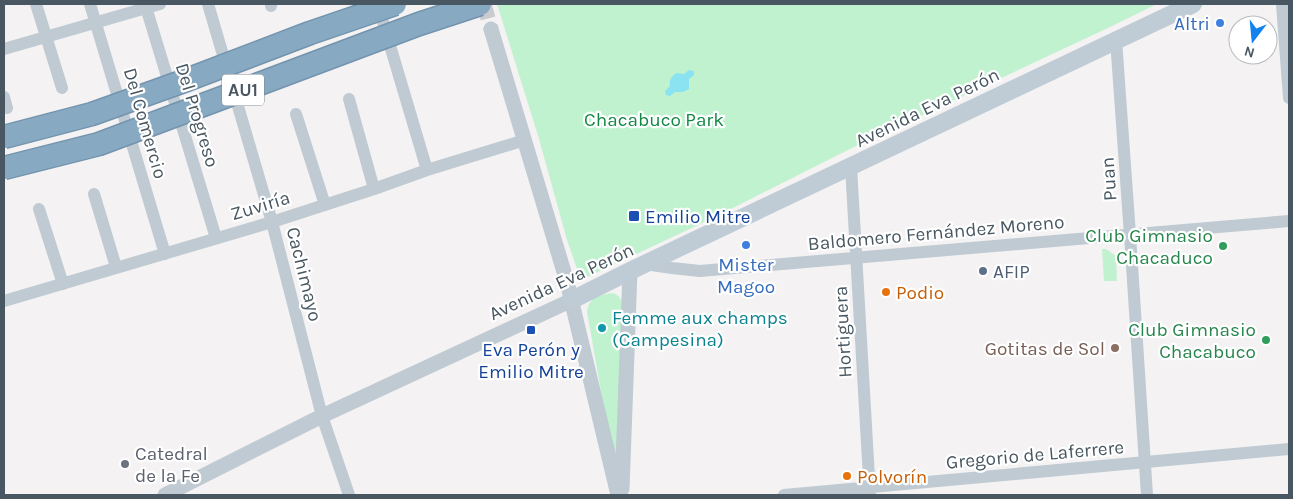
<svg xmlns="http://www.w3.org/2000/svg" width="1293" height="499" font-family="Karla,sans-serif">
<style>
.green{fill:#c0f2d0}
.water{fill:#8be3f1}
.lines{fill:none;stroke-linecap:round;stroke-linejoin:round}
.tertiary-tunnel{stroke:#c9cbce;stroke-width:15;stroke-dasharray:15 8;stroke-linecap:butt}
.minor{stroke:#bfcad2;stroke-width:12}
.tertiary{stroke:#bfcad2;stroke-width:15}
.secondary{stroke:#bfccd6;stroke-width:18}
.motorway-bridge-casing{stroke:#7394ae;stroke-width:25;stroke-linecap:butt}
.motorway-bridge{stroke:#88a9c2;stroke-width:22}
.shop-dot{fill:#3f7fe0;stroke:#fff;stroke-width:2}
.transit-dot{fill:#1a4fb4;stroke:#fff;stroke-width:2}
.leisure-dot{fill:#2e9e5b;stroke:#fff;stroke-width:2}
.service-dot{fill:#5c6f8a;stroke:#fff;stroke-width:2}
.food-dot{fill:#e8710a;stroke:#fff;stroke-width:2}
.culture-dot{fill:#0f9aa8;stroke:#fff;stroke-width:2}
.education-dot{fill:#8d6e63;stroke:#fff;stroke-width:2}
.worship-dot{fill:#6b7280;stroke:#fff;stroke-width:2}
.labels{text-anchor:middle;stroke-width:4.5;stroke-linejoin:round;paint-order:stroke}
.shield{fill:#fff;stroke:#7f8990;stroke-width:1}
.shield-label{font-size:18px;font-weight:bold;fill:#485761}
.shop-label{font-size:19px;fill:#366cbe;stroke:#fff;text-anchor:end}
.street-label{font-size:19px;fill:#485761;stroke:#fff}
.park-label{font-size:19px;fill:#138845;stroke:#fff}
.transit-label{font-size:19px;fill:#164399;stroke:#fff;text-anchor:start}
.leisure-label{font-size:19px;fill:#27864d;stroke:#fff;text-anchor:end}
.service-label{font-size:19px;fill:#4e5e75;stroke:#fff;text-anchor:start}
.food-label{font-size:19px;fill:#c56008;stroke:#fff;text-anchor:start}
.culture-label{font-size:19px;fill:#0d838f;stroke:#fff;text-anchor:start}
.education-label{font-size:19px;fill:#785e54;stroke:#fff;text-anchor:end}
.worship-label{font-size:19px;fill:#5b616d;stroke:#fff;text-anchor:start}
</style>
<rect width="100%" height="100%" fill="#f4f2f2"/>
<!-- green -->
<path class="green" d="M497,4H1157L1110,27L852,148L713,218L581,280L567,240L539,139Z
M1102,249H1106L1116,256L1117,281H1104Z
M611,293C619,294 621,298 622,305L618,487L587,312C589,297 598,296 611,293Z"/>
<!-- water -->
<path class="water" d="M689,70L694,71V75L689,79V89L683,92H675L670,96L666,95L665,91L670,86C669,80 671,77 676,73L684,74Z"/>
<g class="lines">
<!-- tertiary-tunnel -->
<path class="tertiary-tunnel" d="M484,4L491,29"/>
<!-- minor -->
<path class="minor" d="M36,4L62,88
M90,4L165,254
M145,4L216,238
M208,4L272,222L322,416L349,495
M271,4V6
M1282,4L1289,98
M378,5L427,170
M1116,40L1130,235L1147,495
M4,49L160,4
M4,97L7,108
M349,99L374,189
M296,114L325,205
M851,167L870,495
M94,194L116,267
M39,209L63,284
M645,264L672,268L700,271L1289,221
M4,301L272,222L374,189L427,170L525,140
M784,495L1289,449"/>
<!-- tertiary -->
<path class="tertiary" d="M491,29L567,282L618,495
M622,489L630,271
M165,495L322,416L572,300"/>
<!-- secondary -->
<path class="secondary" d="M572,300L630,271L1193,4"/>
<defs>
<path id="motorway-bridge" d="M4,137L92,114L184,81L310,33L395,4
M4,168L99,144L419,24L480,4"/>
</defs>
<!-- motorway-bridge casing -->
<use href="#motorway-bridge" class="motorway-bridge-casing"/>
<!-- motorway-bridge -->
<use href="#motorway-bridge" class="motorway-bridge"/>
</g>
<!-- markers -->
<g class="shop-dot">
<circle cx="1220" cy="23" r="5"/>
<circle cx="746" cy="245" r="5"/>
</g>
<g class="transit-dot">
<rect x="628" y="210" width="12" height="12" rx="2.5"/>
<rect x="526" y="325" width="10" height="10" rx="2.5"/>
</g>
<g class="leisure-dot">
<circle cx="1223" cy="246" r="5"/>
<circle cx="1266" cy="340" r="5"/>
</g>
<circle class="service-dot" cx="983" cy="271" r="5"/>
<g class="food-dot">
<circle cx="886" cy="292" r="5"/>
<circle cx="847" cy="476" r="5"/>
</g>
<circle class="culture-dot" cx="602" cy="328" r="5"/>
<circle class="education-dot" cx="1115" cy="348" r="5"/>
<circle class="worship-dot" cx="125" cy="464" r="5"/>
<g class="labels">
<!-- shield labels -->
<rect class="shield" x="222" y="74.5" width="42" height="31" rx="4"/>
<g class="shield-label">
<text x="243" y="96">AU1</text>
</g>
<!-- shop labels -->
<g class="shop-label">
<text x="1210" y="30">Altri</text>
<text x="746" y="271" text-anchor="middle">Mister<tspan x="746" dy="22">Magoo</tspan></text>
</g>
<!-- street labels -->
<g class="street-label">
<text transform="translate(927 107) rotate(-26)" y="7">Avenida Eva Perón</text>
<text transform="translate(198 115) rotate(73)" y="7">Del Progreso</text>
<text transform="translate(146 123) rotate(74)" y="7">Del Comercio</text>
<text transform="translate(1108 179) rotate(-94)" y="7">Puan</text>
<text transform="translate(260 205) rotate(-17)" y="7">Zuviría</text>
<text transform="translate(936 232) rotate(-5)" y="7">Baldomero Fernández Moreno</text>
<text transform="translate(305 274) rotate(76)" y="7">Cachimayo</text>
<text transform="translate(561 281) rotate(-25)" y="7">Avenida Eva Perón</text>
<text transform="translate(842 332) rotate(-93)" y="7">Hortiguera</text>
<text transform="translate(1035 454) rotate(-5)" y="7">Gregorio de Laferrere</text>
</g>
<!-- park labels -->
<g class="park-label">
<text x="654" y="126">Chacabuco Park</text>
</g>
<!-- transit labels -->
<g class="transit-label">
<text x="645" y="223">Emilio Mitre</text>
<text x="531" y="356" text-anchor="middle">Eva Perón y<tspan x="531" dy="22">Emilio Mitre</tspan></text>
</g>
<!-- leisure labels -->
<g class="leisure-label">
<text x="1213" y="242">Club Gimnasio<tspan x="1213" dy="22">Chacaduco</tspan></text>
<text x="1256" y="336">Club Gimnasio<tspan x="1256" dy="22">Chacabuco</tspan></text>
</g>
<!-- service labels -->
<g class="service-label">
<text x="993" y="278">AFIP</text>
</g>
<!-- food labels -->
<g class="food-label">
<text x="896" y="299">Podio</text>
<text x="857" y="483">Polvorín</text>
</g>
<!-- culture labels -->
<g class="culture-label">
<text x="612" y="324">Femme aux champs<tspan x="612" dy="22">(Campesina)</tspan></text>
</g>
<!-- education labels -->
<g class="education-label">
<text x="1105" y="355">Gotitas de Sol</text>
</g>
<!-- worship labels -->
<g class="worship-label">
<text x="135" y="460">Catedral<tspan x="135" dy="22">de la Fe</tspan></text>
</g>
</g>
<!-- border -->
<rect width="1293" height="499" fill="none" stroke="#485761" stroke-width="10"/>
<!-- north arrow -->
<g transform="translate(1253 40) rotate(196)"><circle r="24" fill="#ffffff" stroke="#b6bcc0"/>
<path d="M0-4L9 19L0 12L-9 19Z" fill="#1283ee"/>
<text y="-8" font-size="14" font-weight="bold" text-anchor="middle" fill="#485761">N</text>
</g>
</svg>
